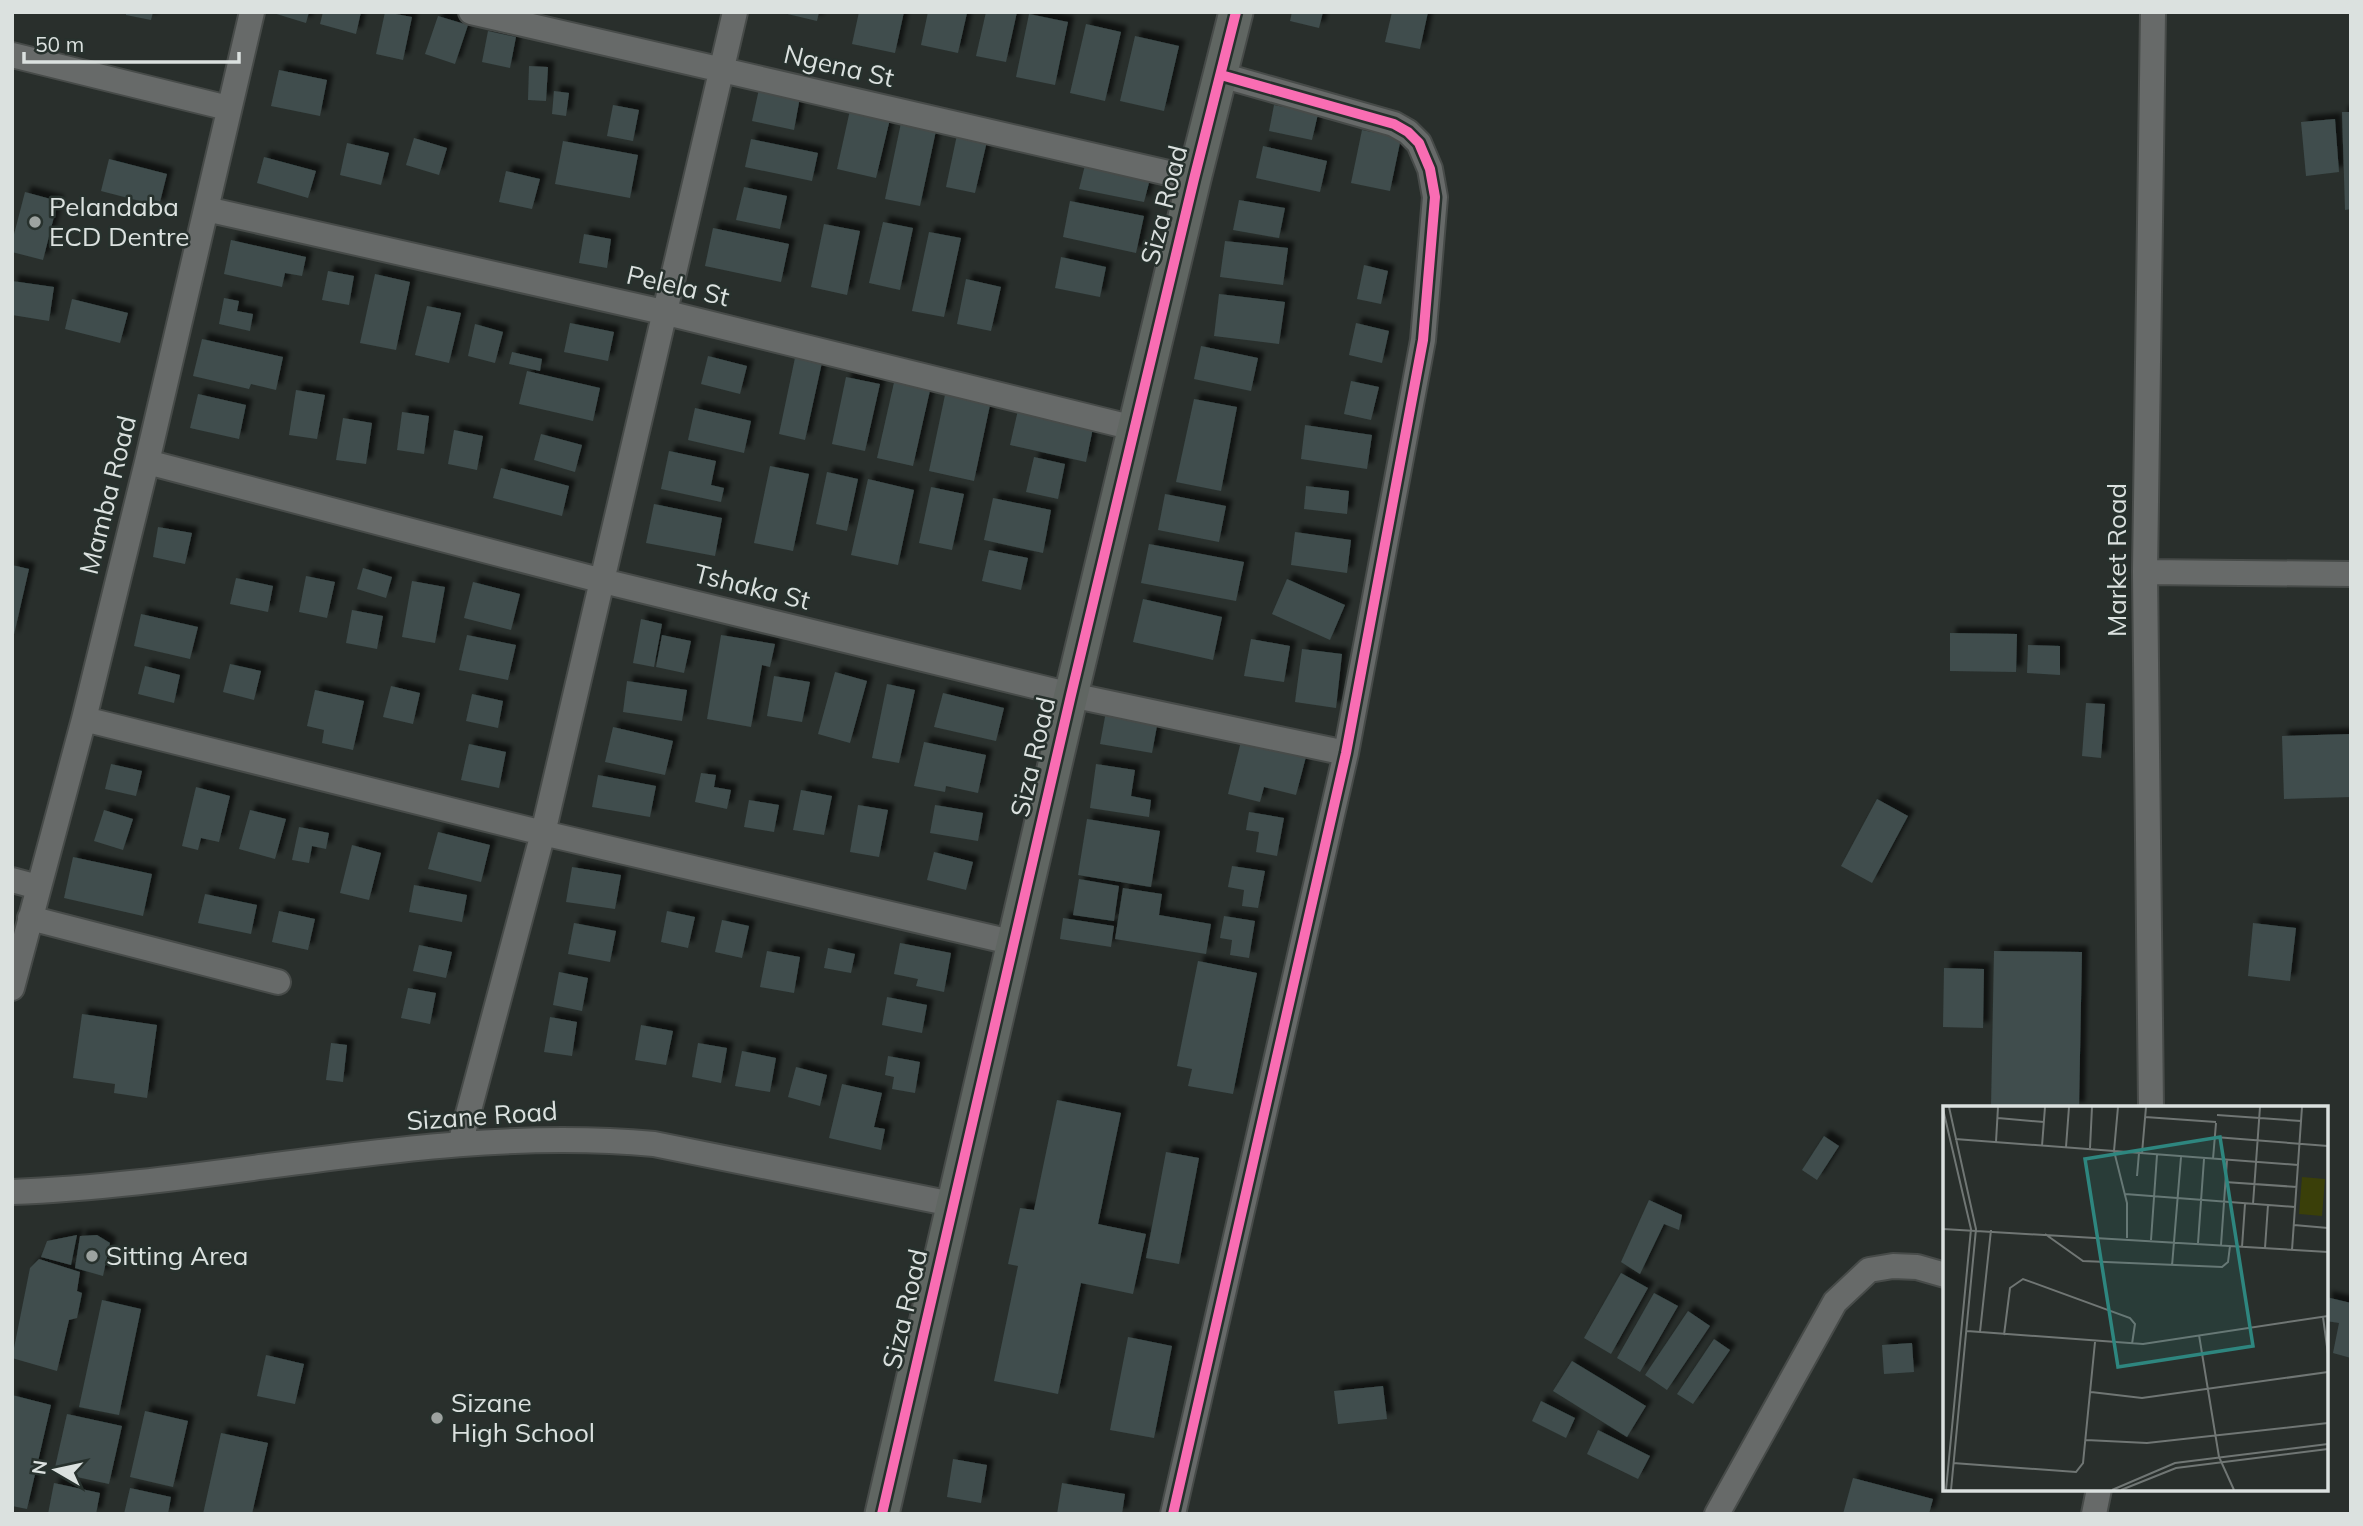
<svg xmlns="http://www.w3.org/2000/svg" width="2363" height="1526" font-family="Mulish,sans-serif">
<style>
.building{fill:#3f4d4d;filter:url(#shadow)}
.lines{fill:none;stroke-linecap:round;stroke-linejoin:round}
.street-casing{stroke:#474b49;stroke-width:28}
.secondary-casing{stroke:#474b49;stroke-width:37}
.street{stroke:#676a69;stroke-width:24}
.secondary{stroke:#606662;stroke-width:33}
.cycleway-casing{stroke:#27312d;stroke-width:15}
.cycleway{stroke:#f96db3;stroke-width:10}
.poi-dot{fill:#9da3a0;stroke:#27312d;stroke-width:2.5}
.labels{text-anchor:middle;stroke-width:5;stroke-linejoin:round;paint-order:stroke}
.street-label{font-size:26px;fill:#dbe1df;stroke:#27312d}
.poi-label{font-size:26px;fill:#dbe1df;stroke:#27312d;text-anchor:start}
.inset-road{fill:none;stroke:#707674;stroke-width:2}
.view{fill:#2e867f;fill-opacity:0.15;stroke:#2e867f;stroke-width:3.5}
.inset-edge{fill:none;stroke:#dbe1df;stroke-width:3.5}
</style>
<defs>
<filter id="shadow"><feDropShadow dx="6" dy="-6" stdDeviation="2" flood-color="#0009"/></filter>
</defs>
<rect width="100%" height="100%" fill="#292f2c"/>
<!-- building -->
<path class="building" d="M126,12H153L151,20L126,15Z
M270,12H309L306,23Z
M323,12H361L356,34L320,24Z
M385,12L412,17L403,60L376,54Z
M779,12H819L817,21Z
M859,12H904L895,53L852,44Z
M928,12L967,13L958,53L921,45Z
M986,12H1017L1006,62L976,56Z
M1292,12H1323L1319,28L1290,21Z
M1392,12H1428L1420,49L1385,42Z
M1029,14L1068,22L1055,85L1016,77Z
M438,16L468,25L455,64L425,54Z
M1086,24L1121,32L1105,101L1070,93Z
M488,31L516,37L510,68L482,62Z
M1135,36L1179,46L1164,111L1120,101Z
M529,66L548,67L546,101L528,100Z
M279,70L327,80L320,116L271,106Z
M759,89L800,97L794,130L752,121Z
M554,91L569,93L566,116L552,114Z
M613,105L639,110L633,141L607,136Z
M1274,105L1318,114L1312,140L1269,131Z
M850,110L890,119L876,178L837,169Z
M2342,112H2351V209L2345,210Z
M902,118L937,126L920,206L885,199Z
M2335,119L2339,172L2306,176L2301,122Z
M958,130L988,137L975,193L946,187Z
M1362,130L1401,138L1390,191L1351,183Z
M414,138L447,148L439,175L406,165Z
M751,139L818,153L812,181L745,167Z
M563,141L638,155L630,198L555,184Z
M347,143L389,153L381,185L340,175Z
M1263,146L1327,161L1320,192L1256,178Z
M264,157L316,171L308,198L257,183Z
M109,159L167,174L159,206L101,191Z
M1085,165L1150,179L1144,202L1079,189Z
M506,171L540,179L532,209L499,202Z
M744,187L787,196L780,229L736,220Z
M25,192L58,201L43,260L12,252V242Z
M1239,200L1285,208L1279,238L1233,230Z
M1070,201L1144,216L1136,253L1063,237Z
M883,222L913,228L900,290L869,283Z
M824,224L860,231L847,295L811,287Z
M713,228L789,244L781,282L705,266Z
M929,232L961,238L944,317L912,311Z
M584,234L611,239L607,268L579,263Z
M231,240L306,257L302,276L285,273L282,287L224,274Z
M1225,241L1288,248L1283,285L1220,277Z
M1061,257L1106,267L1100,297L1055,288Z
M1364,265L1388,271L1381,304L1357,299Z
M328,271L354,276L349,305L322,300Z
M375,274L410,282L396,350L360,343Z
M966,279L1001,287L991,331L957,324Z
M12,281L54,287L49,321L12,315Z
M1219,294L1285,302L1279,344L1214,336Z
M224,298L239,301L237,311L253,314L250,331L219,324Z
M72,299L128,313L120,343L65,329Z
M427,306L461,313L449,363L415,355Z
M570,323L614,332L608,361L564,352Z
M1356,323L1389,331L1382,363L1349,355Z
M475,324L503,332L495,363L468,356Z
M202,339L283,357L276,390L251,384L249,389L193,376Z
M1201,346L1258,358L1251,391L1194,379Z
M512,352L542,359L540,371L509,364Z
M796,353L823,358L805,440L779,434Z
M708,356L747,366L740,394L701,384Z
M527,371L600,388L593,421L519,404Z
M846,377L880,384L865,451L832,444Z
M895,378L931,386L913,466L877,458Z
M1351,381L1379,387L1371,420L1344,414Z
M296,390L325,395L317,439L289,435Z
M198,394L246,405L239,439L190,428Z
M945,395L990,405L974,481L929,471Z
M1194,399L1237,407L1221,491L1176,482Z
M695,408L751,421L744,453L688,440Z
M1018,410L1093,428L1086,462L1010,445Z
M402,412L429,416L424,454L397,450Z
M343,418L372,423L366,464L336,460Z
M1305,425L1372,435L1367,469L1301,459Z
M454,430L483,436L477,470L448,464Z
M541,434L582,445L575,472L534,460Z
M669,451L716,461L711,485L724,488L721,502L661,489Z
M1034,457L1065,464L1058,499L1026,492Z
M770,466L809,474L793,551L754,543Z
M501,468L569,486L562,516L493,498Z
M827,472L858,479L847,531L816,524Z
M868,479L914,490L898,565L851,555Z
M1306,486L1349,491L1347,514L1304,509Z
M931,487L964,494L952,550L919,543Z
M1165,494L1226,506L1219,542L1158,530Z
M993,498L1051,510L1043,553L984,540Z
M654,504L722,518L715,556L646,543Z
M158,527L192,533L185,564L153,557Z
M1295,532L1351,540L1347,573L1291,565Z
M1149,544L1244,562L1236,601L1141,583Z
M989,550L1028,558L1021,590L982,581Z
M12,565L29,569L13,639H12Z
M363,568L392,577L386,598L357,589Z
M306,576L335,582L327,618L299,612Z
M236,578L273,586L268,612L230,604Z
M1287,579L1345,605L1330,640L1272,614Z
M412,581L445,587L435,643L402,637Z
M473,582L520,594L511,630L464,618Z
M1143,599L1222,617L1213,660L1133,642Z
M352,610L383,616L377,649L346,643Z
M141,614L198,627L190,659L134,646Z
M641,619L662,624L654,667L633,663Z
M1950,633L2017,634L2016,672L1950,671Z
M467,635L516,645L508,680L459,670Z
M662,635L691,641L684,673L656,667Z
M721,635L775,644L770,667L762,665L751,727L707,719Z
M1251,639L1290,646L1284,682L1244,676Z
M2028,645L2060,646V675L2027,673Z
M1302,649L1342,654L1336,708L1295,702Z
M230,664L261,671L254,700L223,692Z
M145,666L180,675L174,703L138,694Z
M835,672L867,681L850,743L818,734Z
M774,676L810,682L802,722L767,716Z
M627,681L687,690L682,721L623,712Z
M887,684L915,690L899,763L872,758Z
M391,686L420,693L413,724L383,717Z
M315,690L364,701L353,750L322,743L324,730L307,726Z
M943,693L1004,708L996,741L934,727Z
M472,694L503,701L498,728L466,721Z
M2086,703L2105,704L2101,758L2082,756Z
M1107,706L1159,715L1152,753L1100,744Z
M613,727L673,741L665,775L605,762Z
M2351,734V797L2284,799L2282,736Z
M1242,737L1307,753L1296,795L1264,787L1260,802L1228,794Z
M924,742L986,755L978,793L946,786L945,792L914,786Z
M469,744L506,752L499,788L461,780Z
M111,764L142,771L136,796L105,789Z
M1096,764L1135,770L1131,796L1151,800L1149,817L1090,808Z
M701,773L716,775L714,787L731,790L727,809L695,802Z
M598,775L656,786L650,817L592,807Z
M196,787L230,796L219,842L201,838L198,850L182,846Z
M801,790L832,796L824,835L793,830Z
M1877,799L1908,816L1872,883L1841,866Z
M749,800L779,805L774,832L744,827Z
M858,805L888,810L879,857L850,852Z
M935,805L983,813L978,841L930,833Z
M104,810L133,819L123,850L94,841Z
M250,810L286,819L275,859L239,849Z
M1249,812L1284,818L1277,856L1256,852L1259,832L1246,830Z
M1087,819L1160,831L1151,887L1078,875Z
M299,827L329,833L326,849L312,846L309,863L292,860Z
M438,832L490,845L481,882L428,869Z
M352,845L381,853L369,900L340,893Z
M934,852L973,862L966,890L927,880Z
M73,857L152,874L143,916L64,898Z
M1232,866L1265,871L1258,908L1242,906L1244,890L1228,887Z
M572,867L621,875L615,909L566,902Z
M1079,879L1119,886L1114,921L1073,915Z
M414,885L467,895L462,922L409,912Z
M1123,888L1162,894L1159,915L1211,924L1206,954L1115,939Z
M205,894L257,905L251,934L198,923Z
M279,911L315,919L308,950L272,942Z
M667,911L695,917L688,948L661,942Z
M1224,916L1255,921L1249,958L1230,955L1232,940L1220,938Z
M1063,918L1114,926L1111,947L1060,939Z
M722,920L749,926L742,958L715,952Z
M574,923L616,931L610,962L568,954Z
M2253,923L2296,928L2290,981L2248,976Z
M900,943L951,953L944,992L916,986L918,979L894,974Z
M419,945L452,952L446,978L413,971Z
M828,948L855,954L851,973L824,968Z
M767,951L800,957L794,993L760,987Z
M1994,951L2082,952L2079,1108H1991Z
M1198,961L1257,973L1233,1094L1188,1086L1192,1069L1177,1066Z
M1944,968L1984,969L1983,1028L1943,1027Z
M559,972L588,978L582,1011L553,1005Z
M408,988L436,993L430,1024L401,1018Z
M887,997L927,1005L922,1033L882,1025Z
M82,1014L157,1025L147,1098L114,1093L115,1084L73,1078Z
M550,1017L577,1022L572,1056L544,1052Z
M641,1025L673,1031L666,1065L635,1060Z
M331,1043L347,1045L343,1082L326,1080Z
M698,1043L727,1048L721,1083L692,1077Z
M742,1051L776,1058L770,1092L735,1086Z
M888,1056L920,1062L915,1093L892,1089L894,1077L885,1075Z
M796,1067L827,1075L820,1106L788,1097Z
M842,1084L882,1093L874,1127L885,1129L881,1150L829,1138Z
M1057,1100L1121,1113L1098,1224L1146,1234L1133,1294L1081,1283L1058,1394L994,1381L1018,1266L1008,1264L1020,1208L1034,1210Z
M1824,1136L1839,1146L1817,1180L1802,1170Z
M1166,1152L1199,1158L1179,1264L1146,1258Z
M1649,1200L1682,1215L1679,1230L1664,1224L1640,1274L1621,1262Z
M77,1235L71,1265L41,1257L47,1241Z
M97,1235L110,1243L103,1276L75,1268L80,1236Z
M39,1259L80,1272L77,1291L82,1293L77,1318L69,1320L57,1371L12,1358L30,1268Z
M1621,1273L1648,1288L1611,1354L1584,1338Z
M1654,1293L1678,1306L1640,1372L1617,1358Z
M2326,1297L2351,1303V1358L2333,1353L2339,1323L2326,1321Z
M102,1300L141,1309L119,1415L79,1407Z
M1688,1311L1710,1326L1667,1390L1645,1375Z
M1128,1337L1172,1346L1154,1438L1110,1430Z
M1714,1339L1730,1350L1693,1404L1677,1394Z
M1912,1343L1914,1372L1884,1374L1882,1345Z
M266,1355L304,1364L295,1404L257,1396Z
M1572,1361L1646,1406L1627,1437L1553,1391Z
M1383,1386L1387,1419L1338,1424L1334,1391Z
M12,1395L51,1405L27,1509L12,1506Z
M1541,1401L1575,1418L1566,1438L1532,1421Z
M145,1411L188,1421L173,1487L130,1477Z
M67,1414L122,1426L109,1484L54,1472Z
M1598,1430L1650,1456L1638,1479L1587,1454Z
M221,1433L268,1443L252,1514H203Z
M953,1459L987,1465L981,1503L947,1497Z
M1853,1478L1933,1499L1929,1514H1843Z
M54,1483L100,1493L96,1514H48Z
M1062,1483L1125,1494L1122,1514H1057Z
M130,1488L171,1497L168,1514H124Z"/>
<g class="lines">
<defs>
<path id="street" d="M471,12L1194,179
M12,55L228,108
M206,209L663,312L1134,428
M147,462L603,581L1071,695L1346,753
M2145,572L2351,574
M84,719L543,833L1015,943
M12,880L38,887
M30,918L278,982
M12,988L84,719L147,462L252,12
M2151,1108L2145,572L2153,12
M460,1144L543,833L735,12
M12,1192C226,1184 439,1124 654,1144L952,1204
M1173,1514L1346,753L1423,340L1435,197L1430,169L1419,143L1408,132L1394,124L1221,75
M1717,1514L1835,1302L1869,1270L1893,1266L1917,1267L1945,1275
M2094,1514L2099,1489"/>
<path id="secondary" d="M882,1514L1071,695L1194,179L1236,12"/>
</defs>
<!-- street casing -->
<use href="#street" class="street-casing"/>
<!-- secondary casing -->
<use href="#secondary" class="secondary-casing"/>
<!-- street -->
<use href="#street" class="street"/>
<!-- secondary -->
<use href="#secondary" class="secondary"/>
<defs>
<path id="cycleway" d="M882,1514L1071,695L1194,179L1236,12
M1173,1514L1346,753L1423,340L1435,197L1430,169L1419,143L1408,132L1394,124L1221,75"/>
</defs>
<!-- cycleway casing -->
<use href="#cycleway" class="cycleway-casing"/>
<!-- cycleway -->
<use href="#cycleway" class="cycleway"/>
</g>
<!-- markers -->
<g class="poi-dot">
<circle cx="35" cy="222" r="7"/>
<circle cx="92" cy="1256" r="7"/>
<circle cx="437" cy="1418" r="7"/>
</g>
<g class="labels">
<!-- street labels -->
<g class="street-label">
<text transform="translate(839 66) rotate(13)" y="9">Ngena St</text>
<text transform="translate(1164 205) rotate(-76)" y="9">Siza Road</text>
<text transform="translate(678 286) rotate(13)" y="9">Pelela St</text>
<text transform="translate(108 495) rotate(-76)" y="9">Mamba Road</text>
<text transform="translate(2117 560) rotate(-90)" y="9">Market Road</text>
<text transform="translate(752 587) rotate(14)" y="9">Tshaka St</text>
<text transform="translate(1033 757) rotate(-77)" y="9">Siza Road</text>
<text transform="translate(482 1116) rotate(-4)" y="9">Sizane Road</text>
<text transform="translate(905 1309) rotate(-77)" y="9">Siza Road</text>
</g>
<!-- poi labels -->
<g class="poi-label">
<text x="49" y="216">Pelandaba<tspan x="49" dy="30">ECD Dentre</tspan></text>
<text x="106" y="1265">Sitting Area</text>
<text x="451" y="1412">Sizane<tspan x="451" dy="30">High School</tspan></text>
</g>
</g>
<!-- overview -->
<g transform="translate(1943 1106)">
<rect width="385" height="385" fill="#292f2c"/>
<path d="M359,71L382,73L379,110L356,108Z" fill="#3a3f09"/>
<path class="inset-road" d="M6,1L33,123L8,384M175,1L171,45L184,97V132M0,3L28,123L3,384M274,9L358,15M202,11L273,16M55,12L101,16M272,31L385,40M12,33L355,59M53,36L55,1M99,40L102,1M123,41L126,1M147,42L149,1M199,47L203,1M270,53L273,17M194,70L196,47M282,76L354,81M182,88L352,101M310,98L317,1M351,119L385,122M0,123L385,146M102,128L140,155L279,161L285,156L287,140M208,134L214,49M255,137L261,53M278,139L284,54M299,141L302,98M322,142L325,99M349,144L359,1M229,160L238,51M380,211L385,248M24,225L200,238L385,210M37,226L48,124M61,229L67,182L80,173L187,212L192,218L189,238M256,229L276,351L291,384M148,286L199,292L385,266M143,334L204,337L385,317M10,357L133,366L140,357L152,236M169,384L232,357L385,338M178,384L233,362L385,343"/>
<path class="view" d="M277,31L310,240L175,261L142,53Z"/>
<rect width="385" height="385" class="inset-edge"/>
</g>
<!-- border -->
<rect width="2363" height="1526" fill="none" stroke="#dbe1df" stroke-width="28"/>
<!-- north arrow -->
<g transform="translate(56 1470) rotate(279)" stroke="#27312d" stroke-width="5" paint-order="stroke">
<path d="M0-5L12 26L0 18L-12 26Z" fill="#dbe1df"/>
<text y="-10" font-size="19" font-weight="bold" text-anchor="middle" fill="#dbe1df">N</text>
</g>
<!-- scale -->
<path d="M24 52v10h215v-10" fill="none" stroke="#dbe1df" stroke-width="3.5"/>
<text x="35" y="52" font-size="21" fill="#dbe1df" stroke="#27312d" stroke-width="5" paint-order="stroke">50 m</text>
</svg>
